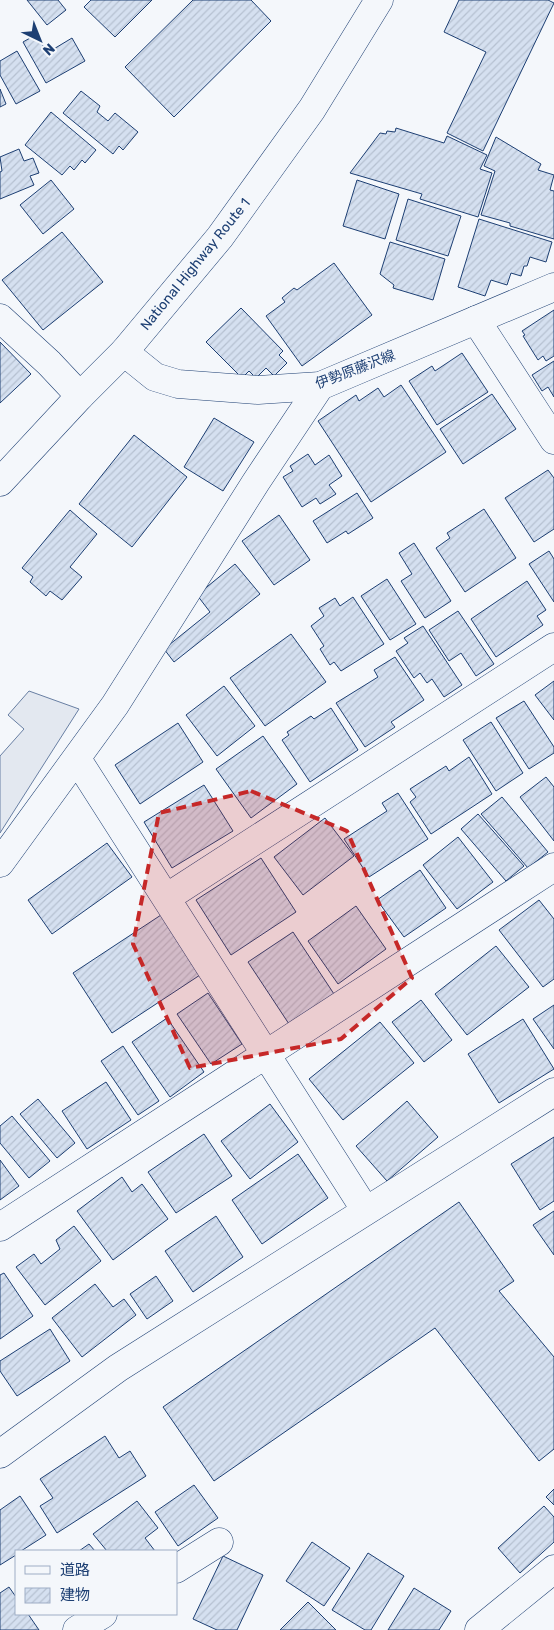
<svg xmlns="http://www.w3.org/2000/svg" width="554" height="1630" font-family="Rubik,'Noto Sans JP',sans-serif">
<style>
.parking{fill:#e3e8f0;stroke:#687fa3}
.building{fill:url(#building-hatch);stroke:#1d3f73}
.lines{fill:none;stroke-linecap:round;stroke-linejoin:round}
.minor-casing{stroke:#1d3f73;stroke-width:29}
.primary-casing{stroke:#1d3f73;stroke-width:29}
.trunk-casing{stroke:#1d3f73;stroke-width:29}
.minor{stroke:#f4f7fb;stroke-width:28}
.primary{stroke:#f4f7fb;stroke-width:28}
.trunk{stroke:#f4f7fb;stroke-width:28}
.marked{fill:#c62828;fill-opacity:0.2;stroke:#c62828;stroke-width:4;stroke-dasharray:10 6;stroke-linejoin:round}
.labels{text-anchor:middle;stroke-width:4;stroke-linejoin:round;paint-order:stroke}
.street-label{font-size:14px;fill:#1d3f73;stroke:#f4f7fb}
</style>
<defs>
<pattern id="building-hatch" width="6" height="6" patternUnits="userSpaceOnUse" patternTransform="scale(1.25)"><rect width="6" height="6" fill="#d5e0f0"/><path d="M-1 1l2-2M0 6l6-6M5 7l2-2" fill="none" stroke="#b6c1d1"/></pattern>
</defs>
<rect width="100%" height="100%" fill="#f4f7fb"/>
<!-- parking -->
<path class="parking" d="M29,691L79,709L0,833V756L24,729L8,715Z"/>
<!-- building -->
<path class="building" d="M27,0H58L66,10L47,25Z
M91,0H152L115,37L84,7Z
M193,0H251L271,21L174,117L125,67Z
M459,0H548L554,3L483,151L447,133L486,52L444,32Z
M37,34L47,53L72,38L85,61L46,83L23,42Z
M17,51L40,91L16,104L0,75V61Z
M0,89L6,104L0,107Z
M81,91L100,106L97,112L108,121L115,113L138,132L123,150L119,146L113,154L63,113Z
M51,112L96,150L85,163L82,160L74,170L70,166L62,175L25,145Z
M396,128L444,143L447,136L487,155L480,169L492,173L478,217L420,199L422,194L350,173L380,133L386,134L387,131L395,132Z
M496,137L541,164L538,170L554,175L550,190L554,191V239L510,226V223L481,215L495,171L484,166Z
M19,149L24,161L33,158L39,173L30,176L34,185L0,199V172L2,171L0,157Z
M51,180L74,209L43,234L20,205Z
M357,180L399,194L385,239L343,226Z
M408,199L461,216L448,256L396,240Z
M479,219L552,242L546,262L530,257L527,266H524L521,276L511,273L507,285L491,280L485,296L458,287Z
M62,232L103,282L43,330L2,280Z
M390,242L445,259L433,300L393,288L394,285L380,274Z
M334,263L372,315L302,366L266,316L285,302L282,298L294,288L297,290Z
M241,308L283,351L279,355L287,363L274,376L266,368L256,378L249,371L242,378L206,342Z
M554,310V356L546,361L543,356L538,360L523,336L525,335L522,331Z
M0,342L31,374L0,403Z
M462,353L488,392L437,425L409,381L432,366L435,371Z
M554,361V397L548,387L542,391L532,375Z
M401,385L446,452L371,502L318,421L356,395L359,401L378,388L384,397Z
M492,394L516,429L463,464L440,429Z
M214,418L254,442L223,491L184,467Z
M134,435L187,477L132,547L79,504Z
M308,454L315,465L329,455L342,476L329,485L336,494L320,504L316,498L302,507L283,477L293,471L290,466Z
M548,470L554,478V529L534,542L505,498Z
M357,493L373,518L348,534L346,531L327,543L313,521Z
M484,509L516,558L465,592L436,548L450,538L447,533Z
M70,510L97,534L70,567L82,577L62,600L50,591L46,596L30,582L33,577L22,568Z
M279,515L310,560L274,585L242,541Z
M414,543L451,601L425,618L401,581L412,574L399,553Z
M549,551L554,559V602L529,564Z
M235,564L260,594L174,662L164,649L210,612L197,595Z
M387,579L416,624L390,640L361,596Z
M527,581L546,610L537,616L543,625L496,657L471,619Z
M353,597L384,644L341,671L334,662L330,665L320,649L324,646L311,626L324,616L319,608L335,598L340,606Z
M458,611L494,664L476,676L461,653L449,661L429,630Z
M423,626L462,685L444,697L432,679L427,683L420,673L414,678L396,651L408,643L404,638Z
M291,634L326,682L265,726L230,678Z
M395,657L424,700L391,722L395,727L365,747L336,703L378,677L374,670Z
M554,681V720L535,695Z
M224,686L255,726L217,756L186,715Z
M524,701L554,747V753L529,769L496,718Z
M331,708L358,750L310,782L282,740L289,735L287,732L311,716L314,719Z
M491,722L523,773L496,791L463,740Z
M178,723L203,762L140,804L115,765Z
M263,736L297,784L251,818L216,769Z
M469,757L492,794L431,834L410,802L416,797L410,789L446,766L449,771Z
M546,777L554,787V841L520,797Z
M204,785L233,831L172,868L144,822Z
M398,793L428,839L369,877L344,839L387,811L382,803Z
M502,797L548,852L528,868L481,814Z
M478,814L524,866L506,881L461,829Z
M325,818L354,856L303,895L274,857Z
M458,837L493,882L457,909L423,865Z
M107,843L132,877L52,934L28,900Z
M261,858L296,912L231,955L196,900Z
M420,870L446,908L404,937L377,900Z
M539,900L554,919V979L543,987L499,930Z
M356,906L386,949L338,984L308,941Z
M161,915L200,975L112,1033L73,973Z
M293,932L334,994L289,1024L248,962Z
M496,946L529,987L467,1035L435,994Z
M208,993L242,1044L211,1064L177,1014Z
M421,1000L452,1040L424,1062L392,1022Z
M554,1005V1049L533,1019Z
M167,1018L204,1072L170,1097L132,1042Z
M523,1019L554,1069L499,1103L468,1054Z
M380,1022L414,1063L343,1120L309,1079Z
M123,1046L159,1101L138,1115L101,1061Z
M106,1082L131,1120L87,1149L62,1111Z
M38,1099L75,1143L57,1158L20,1114Z
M407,1101L438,1137L387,1181L356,1146Z
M270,1104L298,1142L250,1179L221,1141Z
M12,1116L50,1161L29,1178L0,1143V1126Z
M204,1134L232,1176L176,1213L148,1172Z
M554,1137V1201L540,1210L511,1164Z
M298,1154L328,1198L262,1244L232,1200Z
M0,1160L19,1186L0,1200Z
M122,1177L132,1192L142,1184L168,1219L113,1260L77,1211Z
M459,1202L514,1281L499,1291L554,1357V1449L539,1461L435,1328L214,1481L163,1407Z
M554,1211V1255L533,1225Z
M216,1216L243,1257L193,1292L165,1251Z
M74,1226L101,1261L45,1305L16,1267L34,1254L41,1264L60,1249L56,1240Z
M4,1273L33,1316L0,1339V1275Z
M156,1276L173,1301L147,1319L130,1294Z
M95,1284L113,1307L124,1299L136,1315L82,1357L52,1318Z
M50,1329L70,1361L17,1396L0,1371V1361Z
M105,1436L119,1458L130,1451L146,1476L57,1533L40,1506L53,1498L40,1479Z
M194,1485L218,1518L178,1546L155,1512Z
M554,1489V1505L546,1497Z
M20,1496L46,1535L21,1551H16V1555L0,1565V1510Z
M137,1501L158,1528L145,1538L155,1551H107L93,1534Z
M544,1506L554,1517V1542L520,1573L498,1548Z
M312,1542L350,1568L324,1606L286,1581Z
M89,1544L95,1551H79Z
M368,1553L404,1576L371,1630H365L332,1610Z
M223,1556L263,1575L237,1630H217L193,1619Z
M9,1587L16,1597V1614H28L39,1630H0V1593Z
M414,1588L451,1611L439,1630H388Z
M308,1602L336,1630H280Z"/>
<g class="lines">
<defs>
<path id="minor" d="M0,318L49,363L80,396
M476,320L554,440
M77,759L366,1211
M0,863L115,705L256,482L320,386
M166,898L554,647
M0,1227L554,867
M0,1454L118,1368L554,1092
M176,1569L219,1542
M77,1630L103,1614
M479,1630L554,1569"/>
<path id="primary" d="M124,352L155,377L178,384L258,390L320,386L554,287"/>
<path id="trunk" d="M0,482L80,396L124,352L220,237L312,109L379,0"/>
</defs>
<!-- minor casing -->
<use href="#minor" class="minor-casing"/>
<!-- primary casing -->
<use href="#primary" class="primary-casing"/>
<!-- trunk casing -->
<use href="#trunk" class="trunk-casing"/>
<!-- minor -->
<use href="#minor" class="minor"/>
<!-- primary -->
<use href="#primary" class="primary"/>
<!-- trunk -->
<use href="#trunk" class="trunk"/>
</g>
<!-- marked area -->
<path class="marked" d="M251,791L347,831L412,978L341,1039L190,1068L133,944L159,813Z"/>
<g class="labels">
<!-- street labels -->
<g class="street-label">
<text transform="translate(195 264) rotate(-51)" y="5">National Highway Route 1</text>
<text transform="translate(355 369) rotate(-21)" y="5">伊勢原藤沢線</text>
</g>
</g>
<!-- legend -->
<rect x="15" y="1550" width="162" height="65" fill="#f4f7fb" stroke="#9eadc5"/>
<rect x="25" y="1566" width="25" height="8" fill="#f4f7fb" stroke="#9eadc5"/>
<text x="60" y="1575" font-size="15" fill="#1d3f73">道路</text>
<rect x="25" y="1588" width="25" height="15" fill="url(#building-hatch)" stroke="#9eadc5"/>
<text x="60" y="1600" font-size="15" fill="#1d3f73">建物</text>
<!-- north arrow -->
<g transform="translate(40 40) rotate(137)" stroke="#f4f7fb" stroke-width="4" paint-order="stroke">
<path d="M0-4L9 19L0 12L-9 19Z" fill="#1d3f73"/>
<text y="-8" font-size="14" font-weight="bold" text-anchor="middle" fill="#1d3f73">N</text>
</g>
</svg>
